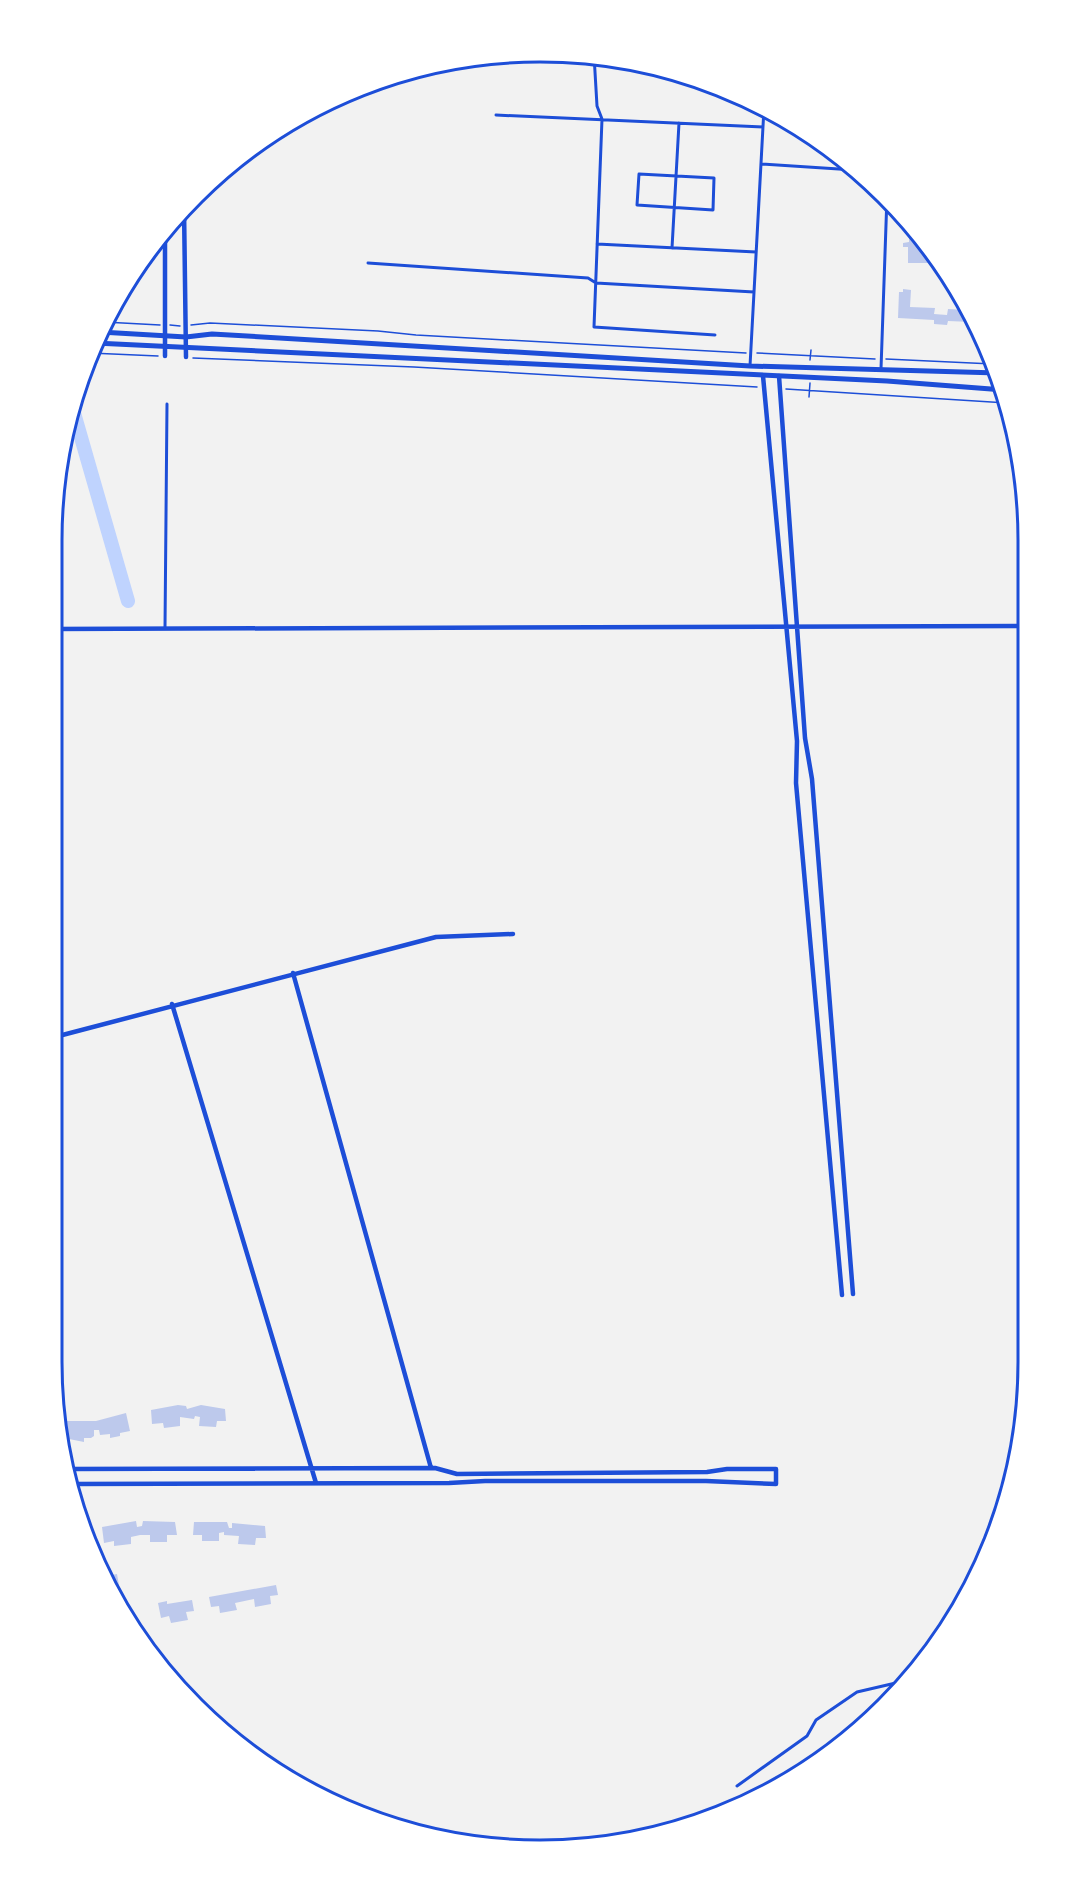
<svg xmlns="http://www.w3.org/2000/svg" width="1079" height="1901" font-family="Inter,sans-serif">
<style>
.lines{fill:none;stroke-linecap:round;stroke-linejoin:round}
.river{stroke:#bfd3fe;stroke-width:14}
.building{fill:#bdc9ec}
.path{stroke:#1d4ed8;stroke-width:1.5}
.minor{stroke:#1d4ed8;stroke-width:3}
.tertiary{stroke:#1d4ed8;stroke-width:4.5}
.secondary{stroke:#1d4ed8;stroke-width:4.5}
.primary{stroke:#1d4ed8;stroke-width:5}
.rim{fill:none;stroke:#1d4ed8;stroke-width:3}
</style>
<rect width="100%" height="100%" fill="#f2f2f2"/>
<g class="lines">
<!-- river -->
<path class="river" d="M72,406L128,601"/>
</g>
<!-- building -->
<path class="building" d="M909,234H918L936,256L931,253V263H908V247H903V243L909,242Z
M903,289L911,290L910,307L935,308L934,314L947,315L948,309L966,310L972,322L948,321L947,325L934,324V320L898,318L899,292H903Z
M51,1324L55,1327L57,1339L51,1338Z
M178,1405L186,1406L187,1409L201,1405L225,1409L226,1421H217L216,1427L199,1426L200,1417L195,1416L194,1419L180,1417V1426L164,1428L163,1423L152,1424L151,1410Z
M126,1413L130,1431L120,1433V1436L110,1438V1434L100,1435L99,1430H94V1436L91,1438H84V1442L64,1438V1421H96Z
M136,1521L137,1527L142,1526L143,1521L175,1522L177,1535H167V1542H150V1535H140L131,1537V1544L114,1546V1541L104,1543L102,1527Z
M194,1522H227L229,1528H232V1523L265,1526L266,1538H256L255,1545L238,1544L239,1536L224,1535V1532L219,1533V1541H202V1535H193Z
M117,1574L120,1591L116,1592L107,1576Z
M276,1585L278,1595L270,1596L271,1604L255,1607L254,1599L235,1603L237,1610L220,1613L219,1606L211,1607L209,1597Z
M192,1600L194,1611L186,1612L188,1620L171,1623L169,1616L161,1618L158,1603L167,1601V1604Z"/>
<g class="lines">
<!-- path -->
<path class="path" d="M104,322L160,325
M170,325L180,326
M191,325L210,323L378,331L416,335L746,353
M90,353L158,356
M757,353L875,359
M193,358L414,367L757,387
M886,359L993,364
M810,360L811,350
M786,389L1007,403
M809,397L810,383"/>
<!-- minor -->
<path class="minor" d="M594,55L597,106L602,119L594,327L715,335
M496,115L763,127
M761,164L854,170
M639,174L714,178L713,210L637,205Z
M597,244L756,252
M672,248L679,123
M368,263L588,278L596,283L754,292
M750,366L764,108
M881,369L887,196
M165,628L167,404
M737,1786L807,1736L816,1720L857,1692L900,1682
M556,1847L575,1848"/>
<!-- tertiary -->
<path class="tertiary" d="M763,376L797,741L796,783L842,1295
M779,376L805,738L812,779L853,1294
M52,629L1024,626
M293,973L431,1468
M172,1004L316,1483
M51,1038L436,937L513,934
M69,1469L435,1468L457,1474L707,1472L727,1469H776V1484L706,1481H485L449,1483L71,1484"/>
<!-- secondary -->
<path class="secondary" d="M184,207L186,357
M165,356V227"/>
<!-- primary -->
<path class="primary" d="M100,332L186,337L212,334L750,366L998,373
M95,343L887,381L1004,390"/>
</g>
<!-- crop -->
<path d="M0 0H1079V1901H0ZM540 62H540A478 478 0 0 1 1018 540V1362A478 478 0 0 1 540 1840H540A478 478 0 0 1 62 1362V540A478 478 0 0 1 540 62Z" fill="#fff" fill-rule="evenodd"/>
<path class="rim" d="M540 62H540A478 478 0 0 1 1018 540V1362A478 478 0 0 1 540 1840H540A478 478 0 0 1 62 1362V540A478 478 0 0 1 540 62Z"/>
</svg>
